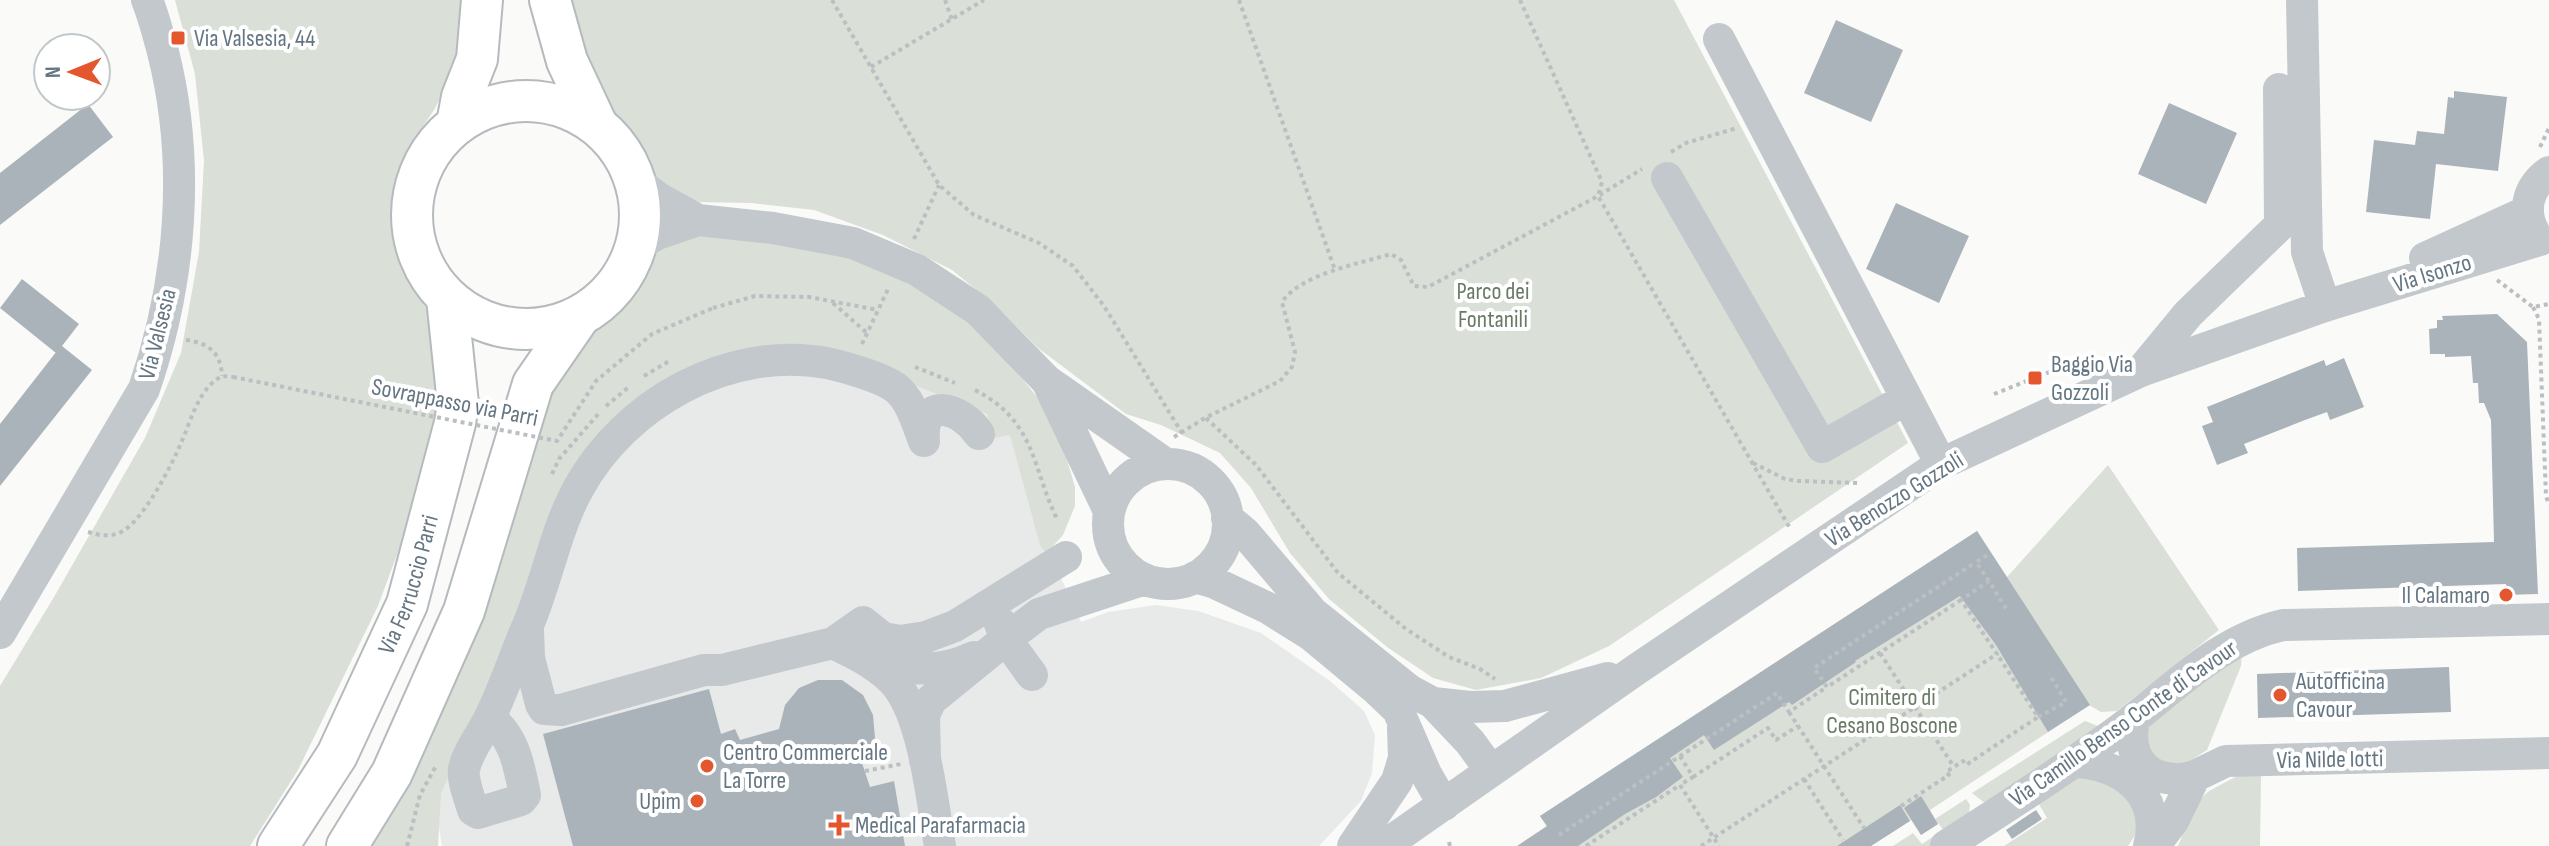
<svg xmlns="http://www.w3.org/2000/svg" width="2549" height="846" font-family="'Sofia Sans Condensed',sans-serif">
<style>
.built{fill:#e8e9e9}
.green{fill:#dadfd7}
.building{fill:#aab3b9}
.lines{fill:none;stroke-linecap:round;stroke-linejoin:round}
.major-casing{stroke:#b5babe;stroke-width:44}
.path{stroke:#bbbfc2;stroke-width:4;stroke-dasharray:4 4;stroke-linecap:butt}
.minor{stroke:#c3c8cc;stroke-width:32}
.major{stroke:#fff;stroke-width:40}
.path-bridge{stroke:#bbbfc2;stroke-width:4;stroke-dasharray:4 4;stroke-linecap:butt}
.poi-dot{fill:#e4572e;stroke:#fff;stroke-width:3}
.labels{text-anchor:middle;stroke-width:8;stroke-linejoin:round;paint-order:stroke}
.poi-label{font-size:24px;fill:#657683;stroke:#fff;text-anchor:start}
.street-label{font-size:24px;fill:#657683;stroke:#fff}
.park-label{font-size:24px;fill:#687a64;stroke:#fff}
</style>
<rect width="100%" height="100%" fill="#fafaf8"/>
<!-- built -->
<path class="built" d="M846,355L985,408L1012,433L1043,538L1081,622L1108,612L1156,605L1198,611L1261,633L1330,681L1364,711L1375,735L1372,773L1361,801L1319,846H442L434,796L643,388Z"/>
<!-- green -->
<path class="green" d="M175,0H466L467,30L453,73L434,110L408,149L394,186V228L406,265L432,321L441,409L415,506L378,606L298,770L250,846H0V686L54,597L145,438L181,353L199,252L204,161L195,74Z
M565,0H1674L1908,443L1609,646L1541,678L1476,690L1433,678L1387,647L1329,599L1290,553L1251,488L1220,453L1161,425L1126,414L1038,348L995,305L952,270L883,235L814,210L751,203L694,202L642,171L615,115L594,81Z
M745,232L877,264L948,304L1003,354L1044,406L1064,450L1075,487V506L1063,535L1046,554L1040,545L1010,435L994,438L987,414L849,359L807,352L614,418L441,793L438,846H362L560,368L618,290L639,255L661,240Z
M2108,465L2219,630L2117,711L2101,712L2089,705L1930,810L1935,819L1966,799L1970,805L1969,815L1931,846H1893L1913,833L1922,844L1943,830L1937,821L1938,824L1921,835L1911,820L1871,846H1533L1547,827L1540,816L1977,531L2007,577Z
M2242,650L2241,666L2207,750L2190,761L2154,765L2143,729Z
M2085,721L2103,728L1986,804L1972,793Z
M2096,774L2136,799L2137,832L2128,846H2004L2047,818L2036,799L2080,777Z
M2239,775L2261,776L2260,846H2178L2196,803L2209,791Z"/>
<!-- building -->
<path class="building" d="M1836,20L1903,50L1871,122L1804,93Z
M2454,91L2507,97L2498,171L2436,164L2430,219L2366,212L2374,140L2415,145L2417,131L2444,134L2448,97L2454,98Z
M2169,103L2237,133L2206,204L2138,174Z
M88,104L113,137L0,225V173Z
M1896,203L1969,236L1939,303L1866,269Z
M22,279L79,324L62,346L92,370L0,486V424L60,347L56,353L0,308Z
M2497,314L2527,342L2538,594L2506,595V584L2298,591L2297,548L2494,542L2491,420L2484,403H2479L2478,383H2473L2471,356L2445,357V354H2430L2429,329L2437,328V320H2443L2442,316Z
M2344,358L2364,407L2330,420L2327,412L2305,420L2244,444L2248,453L2217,465L2202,426L2213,422L2207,407L2324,360L2326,366Z
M1977,531L2090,705L2048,732L1996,645L1960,596L1855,661L1856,662L1792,705L1789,702L1714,750L1704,735L1670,758L1683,777L1656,797L1625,814L1578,846H1517L1547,826L1540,816Z
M2449,667L2451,712L2258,718L2257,674Z
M818,680H842L863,695L873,715L875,738L861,760L870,787L894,781L905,846H573L543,734L709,689L721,734L735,729L740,740L779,729L785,705L799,688Z
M1921,796L1938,824L1921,835L1904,808Z
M1900,805L1910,821L1871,846H1837Z
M2036,810L2042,819L2012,839L2006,830Z"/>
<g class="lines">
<defs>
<g id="major">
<path d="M550,0L567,61L597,125"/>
<circle cx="526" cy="215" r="114"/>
<path d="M457,124L462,97L477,59L482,0"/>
<path id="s1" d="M278,846L337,755L407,604L455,423L458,404L447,298"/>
<path d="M347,846L392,773L464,611L533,384L580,316"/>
</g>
</defs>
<!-- major casing -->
<use href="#major" class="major-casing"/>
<!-- path -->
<path class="path" d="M832,0L939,185L974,215L1039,243L1073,266L1104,306L1182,433
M945,0L952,20
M1239,0L1335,270
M1520,0L1602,182L1598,196L1791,530
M871,67L984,0
M2540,147L2549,128
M1671,152L1686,143L1737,128
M914,239L939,185
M2497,280L2533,307L2549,304
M833,303L867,333
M2533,307L2539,319L2546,496L2549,505
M713,308L755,296L809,297L878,310
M186,340C208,343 221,352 222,376
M862,344L889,287
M915,367L955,383
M644,376L671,360
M975,390C1037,422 1031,467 1058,521
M1994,394L2057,369
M606,406L630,386
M1206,418L1256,465L1338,573L1406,629L1449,657L1480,669L1495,679
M1174,437L1205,418L1280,381L1292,367L1295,352L1282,302C1301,274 1358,264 1391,254L1401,260L1414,286L1428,287L1598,196L1642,169
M1753,463L1785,479L1798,481L1859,483
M552,474L559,459L600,412
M88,532C99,535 108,537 119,533C141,525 172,465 181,443C192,419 198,389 222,376L233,377
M1989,581L1976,562L1991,553
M1961,600L1827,687L1814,668L1976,562
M1880,653L1954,767
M1789,712L1864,828
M2038,717L2066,702L2049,674
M1680,756L1693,777L1680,785L1719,846
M865,771L901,764
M1693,777L1768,728L1776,740L1798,726
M1804,779L1843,840
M1901,806L1949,775L1946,772L1963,761L1966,765L2038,717L1997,654
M1559,835L1777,693L1789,712L1827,687
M1449,842L1450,846
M407,846L420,795L437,764
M1586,846L1680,785
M1701,846L1997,654L1961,600L1989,581L2007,610"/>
<!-- minor -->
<path class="minor" d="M2302,0L2307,252L2325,306
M1719,39L1941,464
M1667,178L1822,447L1906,399
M635,181L660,199L698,220L773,228L853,243L917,270L978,310L1046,380L1166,464
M2534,232C2522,210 2528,187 2549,172
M636,246L657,234L698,220
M2425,258L2528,211
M2141,371L2188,314L2280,225L2279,89
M1048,383L1109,511
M924,441C920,394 962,408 979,434
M1108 524a60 60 0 1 1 120 0a60 60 0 1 1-120 0Z
M1227,518L1245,533L1313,613L1409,690L1433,703L1470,742L1491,771
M1195,577L1215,583L1268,608L1311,635L1376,689L1398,710L1426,774L1444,805
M999,621L1006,639L1032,675
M528,630L529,658L541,704L544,709L561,710L704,670H722L833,643L863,622L883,638L900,641L926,637L955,626L1066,557
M0,633L144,389C181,282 191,163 163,52C158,34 154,17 147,0
M833,643C854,653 874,663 891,679C924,710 932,802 940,846
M872,661C907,671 941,673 974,657
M1433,703L1470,707L1505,706L1608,678
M490,718C515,738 519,766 525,795L521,800L478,813L473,810C470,799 462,780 464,769C468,750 483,733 491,715C505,686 515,655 528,625C547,581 555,531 578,489C625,403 729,345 827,363C845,367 881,377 896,388C911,400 917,423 924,441
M2134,719C2125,763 2152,787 2195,776
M925,760L924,715L931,700L1006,639L1039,614L1145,579
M2074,762C2121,763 2163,794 2149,846
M1353,846L1397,781L1404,758L1403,728
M1384,846L1637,669L1941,464L2141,371L2325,306L2540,240
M1946,846C2003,809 2060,773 2115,733C2169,694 2216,640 2283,625L2549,619
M2154,846L2173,821L2195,776L2226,761L2549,753"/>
<!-- major -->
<use href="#major" class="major"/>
<!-- path-bridge -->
<path class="path-bridge" d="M233,377L557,441L596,381L652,334L713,308"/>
</g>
<!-- markers -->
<g class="poi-dot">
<rect x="170" y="30" width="16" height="16" rx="4"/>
<rect x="2027" y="370" width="16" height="16" rx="4"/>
<circle cx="2506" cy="595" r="8"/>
<circle cx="2280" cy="695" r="8"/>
<circle cx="707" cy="766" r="8"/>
<circle cx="697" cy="801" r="8"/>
<path d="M835 813h8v8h8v8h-8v8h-8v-8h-8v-8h8z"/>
</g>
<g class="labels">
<!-- poi labels -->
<g class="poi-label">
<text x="194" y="46">Via Valsesia, 44</text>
<text x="2051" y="372">Baggio Via<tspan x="2051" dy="28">Gozzoli</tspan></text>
<text x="2490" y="603" text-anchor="end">Il Calamaro</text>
<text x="2296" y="689">Autofficina<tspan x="2296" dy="28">Cavour</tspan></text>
<text x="723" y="760">Centro Commerciale<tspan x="723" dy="28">La Torre</tspan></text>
<text x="681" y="809" text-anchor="end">Upim</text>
<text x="855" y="833">Medical Parafarmacia</text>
</g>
<!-- street labels -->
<g class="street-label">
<text transform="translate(2432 273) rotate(-17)" y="8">Via Isonzo</text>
<text transform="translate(157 334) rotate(-76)" y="8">Via Valsesia</text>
<text transform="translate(455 402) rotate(11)" y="8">Sovrappasso via Parri</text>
<text transform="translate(1894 499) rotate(-32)" y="8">Via Benozzo Gozzoli</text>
<text dy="8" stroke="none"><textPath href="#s1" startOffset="294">Via Ferruccio Parri</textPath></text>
<text transform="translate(2123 723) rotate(-35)" y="8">Via Camillo Benso Conte di Cavour</text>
<text transform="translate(2330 759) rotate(-1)" y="8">Via Nilde Iotti</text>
</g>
<!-- park labels -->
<g class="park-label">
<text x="1493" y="299">Parco dei<tspan x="1493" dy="28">Fontanili</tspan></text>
<text x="1892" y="705">Cimitero di<tspan x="1892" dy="28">Cesano Boscone</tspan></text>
</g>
</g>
<!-- north arrow -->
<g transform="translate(72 72) rotate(269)"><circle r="38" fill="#ffffff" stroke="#c1c8cd" stroke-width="2"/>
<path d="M0-6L14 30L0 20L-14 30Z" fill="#e4572e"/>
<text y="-12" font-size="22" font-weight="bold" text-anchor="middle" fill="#657683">N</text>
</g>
</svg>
